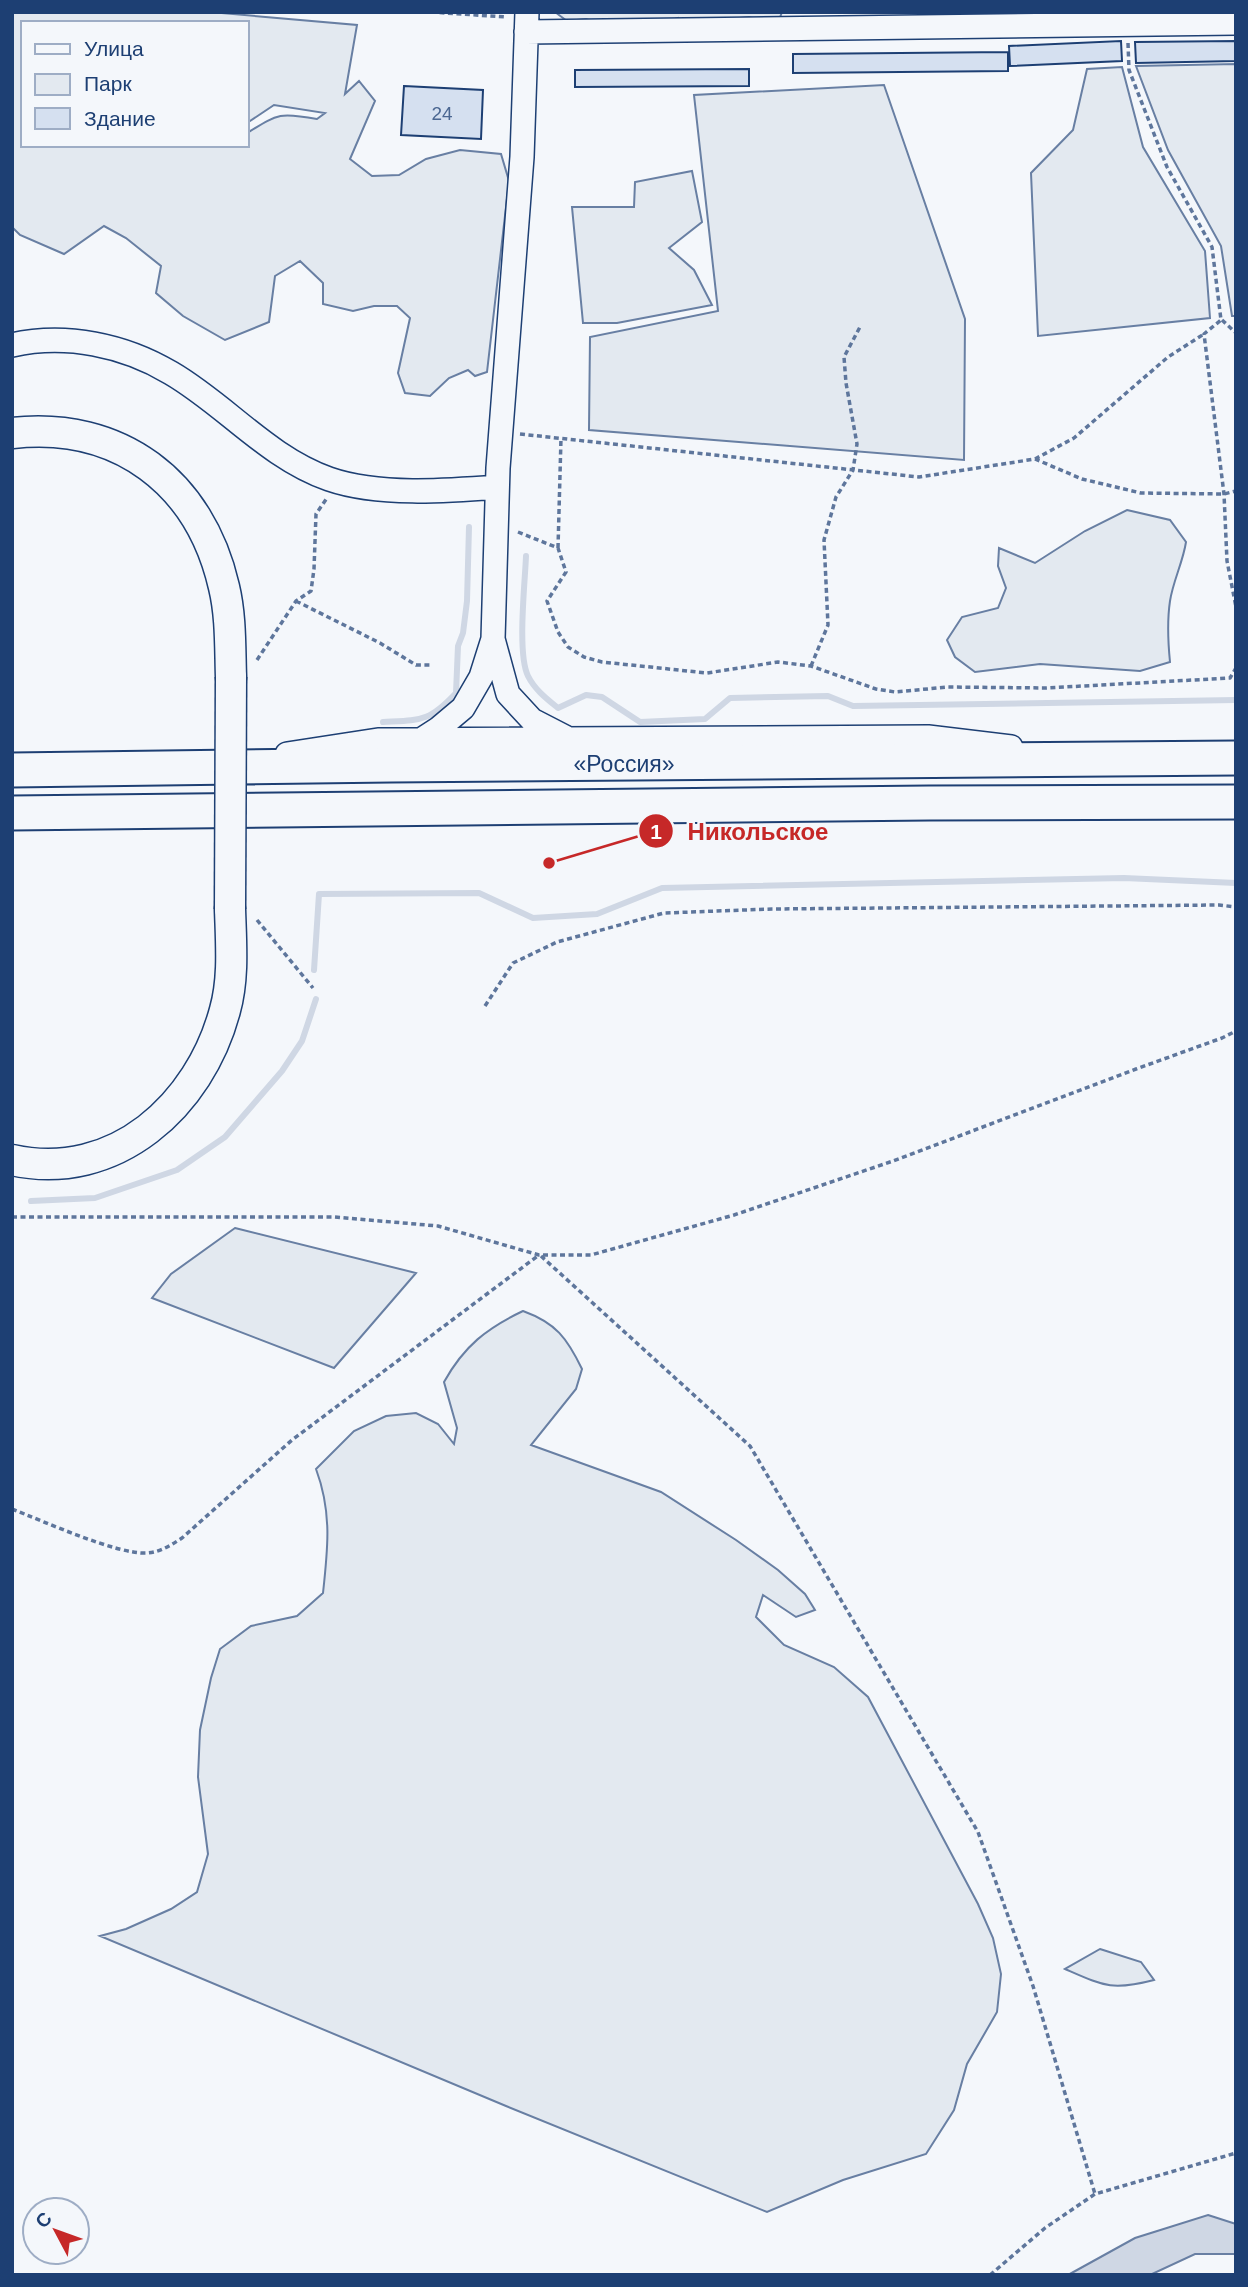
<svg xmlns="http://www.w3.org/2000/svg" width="1248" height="2287" font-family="Helvetica,sans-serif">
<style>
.green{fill:#e3e9f0;stroke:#687fa3;stroke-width:2;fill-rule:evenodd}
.water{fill:#cfd7e4;stroke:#687fa3;stroke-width:2}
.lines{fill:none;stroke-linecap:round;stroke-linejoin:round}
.stream{stroke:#cfd7e4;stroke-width:6}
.building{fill:#d5e0f0;stroke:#1d3f73;stroke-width:2}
.minor-casing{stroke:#1d3f73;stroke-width:26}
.major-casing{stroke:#1d3f73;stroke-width:33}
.highway-casing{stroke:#1d3f73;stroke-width:37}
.path{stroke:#5e769c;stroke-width:3.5;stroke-dasharray:5 3.5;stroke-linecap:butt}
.minor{stroke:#f4f7fb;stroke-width:23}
.major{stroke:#f4f7fb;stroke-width:30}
.highway{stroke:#f4f7fb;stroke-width:33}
.major-bridge-casing{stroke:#1d3f73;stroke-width:33;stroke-linecap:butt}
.major-bridge{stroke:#f4f7fb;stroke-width:30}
.labels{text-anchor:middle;stroke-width:5;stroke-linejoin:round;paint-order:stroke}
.number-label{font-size:19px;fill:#4b6792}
.street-label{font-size:23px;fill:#1d3f73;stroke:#f4f7fb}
.leader{fill:none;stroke:#c62828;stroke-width:2.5}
.callout-dot{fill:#c62828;stroke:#f4f7fb;stroke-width:2.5}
.mark-label{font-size:21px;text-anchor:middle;font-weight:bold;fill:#fff}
.callout-label{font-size:24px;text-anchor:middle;font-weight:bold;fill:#c62828;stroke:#f4f7fb;stroke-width:5;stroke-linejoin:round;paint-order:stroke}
</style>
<rect width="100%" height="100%" fill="#f4f7fb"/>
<!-- green -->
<path class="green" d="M12,12H210L357,25L345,94L359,81L375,101L350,159L372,176L399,175L426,159L460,150L501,154L509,181L487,372L475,376L468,370L449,378L430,396L405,393L398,373L410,318L397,306H374L353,311L323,304V283L300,261L275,276L269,322L225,340L183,316L156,293L161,266L126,238L104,226L64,254L20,235L12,227ZM23,23H247V123L274,105L325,113L317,119C279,112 278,114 247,133V145H23Z
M555,12H782L779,20L765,21L749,17L683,24L678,18L662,23H598L586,19L567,21Z
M1236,64V316H1232L1221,246L1168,150L1136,66Z
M1122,67L1143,147L1205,251L1210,318L1038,336L1031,173L1073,130L1087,69Z
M884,85L965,319L964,460L589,430L590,337L718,311L694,95Z
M692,171L702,222L669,248L694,270L712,305L617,323H583L572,207H634L635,182Z
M1127,510L1170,520L1186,542C1183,562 1173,581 1170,601C1167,621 1168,642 1170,662L1140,671L1040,664L975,672L955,657L947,640L962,617L998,608L1006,588L998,566L999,548L1035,563L1085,531Z
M235,1228L416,1273L334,1368L152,1298L171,1274Z
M523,1311C556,1323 567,1338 582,1369L576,1389L531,1445L661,1492L736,1540L778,1570L805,1594L815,1610L796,1617L763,1595L756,1617L784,1645L834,1667L868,1697L978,1904L993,1938L1001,1974L997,2012L967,2064L954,2110L926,2154L843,2180L767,2212L506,2106L100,1936L126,1929L171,1909L197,1892L208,1854L198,1777L200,1730L211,1678L220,1649L251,1626L297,1616L323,1593C328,1548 332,1512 316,1469L354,1431L386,1416L416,1413L438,1424L454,1444L457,1428L444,1382C464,1346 487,1328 523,1311Z
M1100,1949L1141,1962L1154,1980C1112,1991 1104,1986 1065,1969Z"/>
<!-- water -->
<path class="water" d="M1208,2215L1236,2224V2254H1195L1150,2275H1068L1135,2238Z"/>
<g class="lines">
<!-- stream -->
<path class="stream" d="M526,556C525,583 517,654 528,676C535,690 547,699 558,708L586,695L602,697L640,722L705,719L730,698L828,696L853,706L1236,700
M383,722C421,720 429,722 456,693L458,646L463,633L467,601L469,527
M314,970L319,894L479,893L533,918L597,914L662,888L1124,878L1236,883
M31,1201L95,1198L177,1170L225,1137L282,1071L302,1041L316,999"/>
</g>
<!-- building -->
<path class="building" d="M1121,41L1122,61L1010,66L1009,46Z
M1236,41V61L1136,63L1135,42Z
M1008,52V71L793,73V54Z
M749,69V86L575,87V70Z
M404,86L483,90L481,139L401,135Z"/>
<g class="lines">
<defs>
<path id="minor" d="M526,32L1236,23
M12,345C66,333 124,345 171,373C226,405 267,457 329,479C378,496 446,491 497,487
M493,639L508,694L532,720L565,737
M421,740L438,729L463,708L481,677L493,639L498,468L522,157L527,12
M287,754L378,740L928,737L1011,747"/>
<path id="major" d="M12,433C119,421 200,482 224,587C231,616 230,647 231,677
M12,1160C115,1183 200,1105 225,1010C234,978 231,943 230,909"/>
<path id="highway" d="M12,770L391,765L1236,758
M12,813L929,803L1236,802"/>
</defs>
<!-- minor casing -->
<use href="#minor" class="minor-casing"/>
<!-- major casing -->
<use href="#major" class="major-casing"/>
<!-- highway casing -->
<use href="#highway" class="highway-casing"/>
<!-- path -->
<path class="path" d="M431,12L506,17
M1128,43L1129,70L1167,167L1212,247L1221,320L1204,334L1224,494L1227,561L1236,607
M1222,320L1236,333
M520,434L919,477L1035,459L1082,479L1141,493L1224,494L1236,491
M1035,459L1074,438L1168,357L1204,334
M518,532L558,548L566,572L547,601L558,632L568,647L584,657L602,662L707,673L778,662L811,666L876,689L895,692L948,687L1046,688L1230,678L1236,668
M558,548L561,438
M296,601L380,643L416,665H432
M257,660L296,601L311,591L314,569L316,514L327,498
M811,666L828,625L824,540L836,497L853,470L857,444L846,383L844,357L860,327
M257,920L313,988
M485,1006L513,963L557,942L664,913L772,909L1219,905L1236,907
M12,1217H335L438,1226L539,1255H591L734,1215L893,1161L1136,1069L1222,1038L1236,1031
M541,1256L750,1446L978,1832L1033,1986L1095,2194
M12,1509C43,1521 118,1555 147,1553C161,1552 171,1545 182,1538L292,1440L539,1255
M990,2275L1045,2228L1095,2194L1236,2153"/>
<!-- minor -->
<use href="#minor" class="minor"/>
<!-- major -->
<use href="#major" class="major"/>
<!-- highway -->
<use href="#highway" class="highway"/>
<defs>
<path id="major-bridge" d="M230,909L231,677"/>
</defs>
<!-- major-bridge casing -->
<use href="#major-bridge" class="major-bridge-casing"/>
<!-- major-bridge -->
<use href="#major-bridge" class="major-bridge"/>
</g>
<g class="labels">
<!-- number labels -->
<g class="number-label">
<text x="442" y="120">24</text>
</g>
<!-- street labels -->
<g class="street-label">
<text x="624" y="772">«Россия»</text>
</g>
</g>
<!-- callouts -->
<path class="leader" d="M549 863L656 831"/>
<g class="callout-dot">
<circle cx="549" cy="863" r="7"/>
<circle cx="656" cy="831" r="18"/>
</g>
<g class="mark-label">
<text x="656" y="839">1</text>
</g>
<g class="callout-label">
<text x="758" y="840">Никольское</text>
</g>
<!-- border -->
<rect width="1248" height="2287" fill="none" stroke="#1d3f73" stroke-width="28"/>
<!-- legend -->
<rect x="21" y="21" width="228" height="126" fill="#f4f7fb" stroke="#9eadc5" stroke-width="2"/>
<rect x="35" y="44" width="35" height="10" fill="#f4f7fb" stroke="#9eadc5" stroke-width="2"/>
<text x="84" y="56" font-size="21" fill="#1d3f73">Улица</text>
<rect x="35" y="74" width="35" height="21" fill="#e3e9f0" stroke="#9eadc5" stroke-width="2"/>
<text x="84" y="91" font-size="21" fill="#1d3f73">Парк</text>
<rect x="35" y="108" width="35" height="21" fill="#d5e0f0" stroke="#9eadc5" stroke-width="2"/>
<text x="84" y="126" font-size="21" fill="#1d3f73">Здание</text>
<!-- north arrow -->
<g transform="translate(56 2231) rotate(311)"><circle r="33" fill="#f4f7fb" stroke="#9eadc5" stroke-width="2"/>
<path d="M0-5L12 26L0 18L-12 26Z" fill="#c62828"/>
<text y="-10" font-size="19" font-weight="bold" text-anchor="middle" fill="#1d3f73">С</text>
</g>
</svg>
